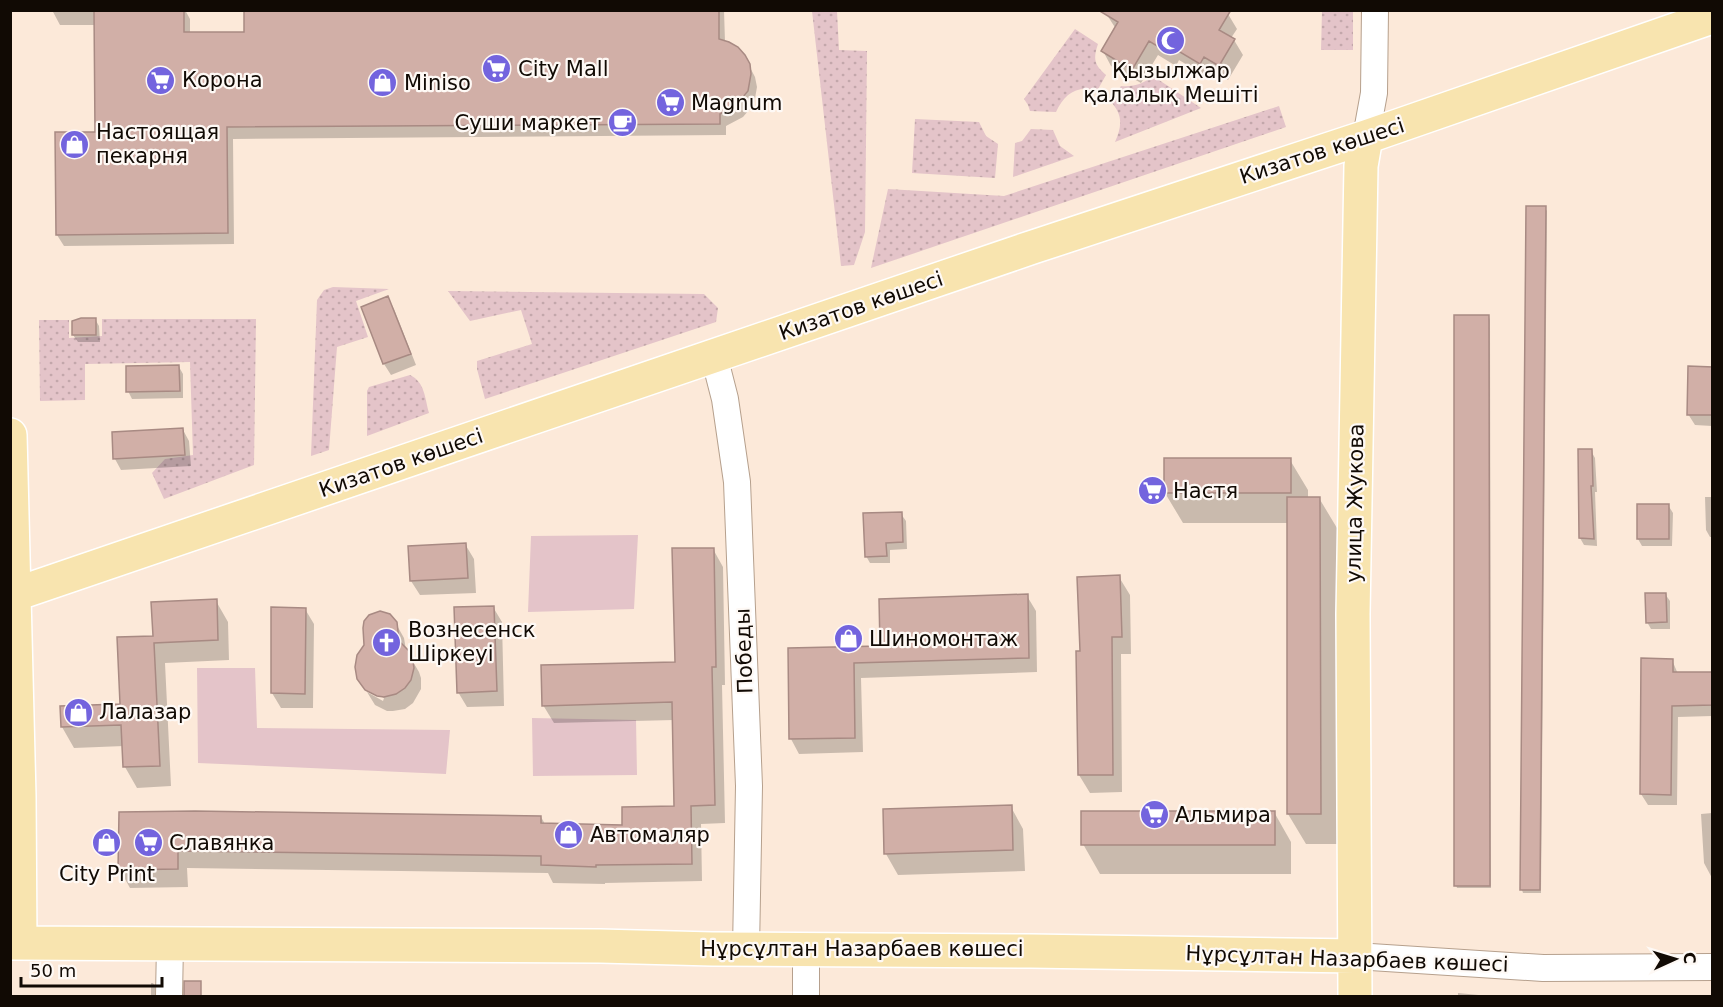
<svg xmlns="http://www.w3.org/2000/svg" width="1723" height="1007" font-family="'DejaVu Sans',sans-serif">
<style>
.grass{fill:url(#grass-dots)}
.green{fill:#e4c4c9}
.shadow{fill:#0003}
.building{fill:#d1afa7;stroke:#a88a83;stroke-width:1.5}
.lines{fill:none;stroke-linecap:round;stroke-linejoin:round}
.minor-casing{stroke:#b6a08d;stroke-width:28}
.major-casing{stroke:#fff;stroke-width:36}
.minor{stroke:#fff;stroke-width:26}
.major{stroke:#f8e4af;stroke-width:33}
.labels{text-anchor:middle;stroke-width:4.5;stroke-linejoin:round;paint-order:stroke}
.poi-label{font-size:21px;fill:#110a04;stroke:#fef9f5;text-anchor:start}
.street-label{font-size:21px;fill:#110a04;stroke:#fef9f5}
</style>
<defs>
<pattern id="grass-dots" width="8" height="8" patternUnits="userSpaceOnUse" patternTransform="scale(1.5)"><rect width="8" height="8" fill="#e4c4c9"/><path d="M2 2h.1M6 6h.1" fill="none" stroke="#c3a7ab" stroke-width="1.8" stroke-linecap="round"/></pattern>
</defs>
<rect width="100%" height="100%" fill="#fce9d9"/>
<!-- grass -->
<path class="grass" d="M812,11H837L839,50L867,51L865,232L854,265L841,266Z
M1322,11H1353V50H1321Z
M1075,29L1098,44C1093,59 1094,65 1106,75L1097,91C1078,84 1064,94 1056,112L1030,111L1028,105L1024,99Z
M1153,76L1201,108L1115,142C1122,126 1123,115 1111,102L1121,86C1134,87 1143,84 1153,76Z
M1279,106L1286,127L871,268L888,189L1004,196Z
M915,119L979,122L986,136L998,144L995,178L912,173Z
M1031,129L1053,130L1060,146L1074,156L1013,177L1015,143L1022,141Z
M333,287L389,289L356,301L368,337L337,347L329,450L311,456L317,300L324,290Z
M448,291L704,294L718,308L716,322L485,399L477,369V361L532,344L521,310L470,321Z
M102,319H256L254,465L164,499L152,473L165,459L193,455L190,362L85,364V400L40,401L39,320H69V338L102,336Z
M410,375C425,382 425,399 429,413L367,436V391L369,387Z"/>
<!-- green -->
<path class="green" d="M638,535L634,609L528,612L531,536Z
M197,668H255L257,728L450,730L446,774L198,763Z
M532,718L636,720L637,775L533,776Z"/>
<!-- shadow -->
<path class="shadow" d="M52,10H185L190,19V34L245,33V10H724L725,42L744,56L755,77L757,87L754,104L743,117L726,126V135L233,139L234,244L64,246L57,235L97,133L96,25H60Z
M1228,14L1237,29L1231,38L1234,40L1243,55L1228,80L1213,71L1209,78L1179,60L1176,66L1158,55L1141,83L1111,66L1103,51L1116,29L1107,15Z
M1545,208L1547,211L1541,893H1523L1522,890Z
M388,298L394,309L416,365L391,375L384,364L363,308Z
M1489,317L1490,320L1491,888H1457L1456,885Z
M95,319L99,326L100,342H78L73,335Z
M179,367L183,374V398L132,399L128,391Z
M1712,368V426L1695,425L1688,414Z
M183,430L189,441L191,466L121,470L115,459Z
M1591,451L1595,458L1597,492H1595L1597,546L1584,545L1580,538Z
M1290,460L1308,490V498H1319L1337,528V844H1306L1288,814V523H1183L1165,493Z
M1705,497H1712V537H1710L1706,530Z
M1668,505L1673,513L1672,546H1642L1638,539Z
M901,514L906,521L907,549L890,550V563H870L866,556Z
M465,544L474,559L476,593L420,595L411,581Z
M713,549L723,567L725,685H722L725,823L701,824L702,881L605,883V884L553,883L548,873L187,868L188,887L130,888L120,870L121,813L541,817L545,824L623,826L676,808L674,720L554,723L543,705L676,664Z
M1119,577L1130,595L1131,654H1121L1122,792L1090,793L1079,775L1081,652Z
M1665,594L1670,601V629H1651L1647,622Z
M1027,596L1036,611L1037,672L861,678L863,752L799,754L791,739L789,649L881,648Z
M216,601L228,622L229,660L165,663L171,786L137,788L125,767L124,746L74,748L62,727L122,705L154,637Z
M493,607L502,622L504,706L467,707L458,692Z
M305,609L314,624L313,708H281L272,693Z
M395,622L404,638L406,650L419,672L421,678V689L413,703L405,709L393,711H387L375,705L367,692L383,701L384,698L364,687Z
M1672,660L1678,674L1712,673V716L1678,717L1677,805H1648L1641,794Z
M1011,807L1023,829L1025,871L898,875L886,854Z
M1274,812L1291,842V874H1100L1083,844Z
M1712,813V878L1704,863L1701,814Z
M151,983H153L155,986V996H151Z
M1458,993L1489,996H1458Z"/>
<!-- building -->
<path class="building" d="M94,10H184V32H244V10H719V39L729,42L738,47L745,55L750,64L751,74L748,91L736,105L720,114V124L227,127L228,233L56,235L55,132H95Z
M1098,10H1231L1219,30L1235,39L1219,66L1204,57L1200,64L1170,46L1167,52L1149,41L1132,70L1101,51L1118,22Z
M1526,206H1546L1540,890H1520Z
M388,296L411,354L383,364L361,307Z
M1454,315H1489L1490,886H1454Z
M81,318H96V335H72V321Z
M179,365L180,391L126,392V366Z
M1688,366L1713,367V415H1687Z
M183,428L185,455L113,459L112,432Z
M1578,449H1592L1593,486H1591L1594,539L1579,538Z
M1164,458H1291V493H1164Z
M1287,497H1320L1321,814H1287Z
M1637,504H1669V539H1637Z
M902,512L903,542L886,543L887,556L865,557L863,513Z
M466,543L468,578L410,581L408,546Z
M672,548H714L716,667H712L715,805L691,806L692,864L596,865V867L541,865V856L178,851V869L118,870L119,812L195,811L541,816V823L622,825V807L674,806L672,702L542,706L541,665L675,662Z
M1120,575L1122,637H1112L1113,775H1078L1076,651H1080L1077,577Z
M1645,593H1666L1667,622L1646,623Z
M1028,594L1029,658L854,663L855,738L789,739L788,648L880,646L879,599Z
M217,599L218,640L154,643L160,766L123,767L121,725L61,727L60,706L120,704L117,637L153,636L151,602Z
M494,606L497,691L457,693L454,607Z
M271,607L306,608L305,694L271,693Z
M380,611L390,614L397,622L399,641L409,651L413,662L414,668L411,680L405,688L396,694L384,697L377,696L365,690L357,679L355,667L357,655L364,645L363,628L364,621L369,615Z
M1641,658L1673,659V672H1713V705L1672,706L1671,795L1640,794Z
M1012,805L1013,850L884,854L883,809Z
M1081,811H1275V845H1081Z
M184,981H201V996H184Z"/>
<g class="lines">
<defs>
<path id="minor" d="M1366,137L1374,93L1375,10
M714,356L725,399L737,482L749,786L746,949
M1355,956L1543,968L1712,967
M169,996L170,944
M806,996V949"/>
<path id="major" d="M10,435L19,797L20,943
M10,596L1033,247L1366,137L1712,17
M10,943L600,946L712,949L1030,951L1355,956
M1355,996L1353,614L1361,166L1366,137"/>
</defs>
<!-- minor casing -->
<use href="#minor" class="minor-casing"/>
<!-- major casing -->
<use href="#major" class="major-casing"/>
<!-- minor -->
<use href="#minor" class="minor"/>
<!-- major -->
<use href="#major" class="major"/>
</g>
<!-- icons -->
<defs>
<symbol id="mosque-disc" viewBox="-11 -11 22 22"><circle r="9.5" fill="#7364de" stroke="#fef9f5"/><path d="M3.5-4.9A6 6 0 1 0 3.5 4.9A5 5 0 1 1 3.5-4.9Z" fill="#fff"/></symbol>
<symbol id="supermarket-disc" viewBox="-11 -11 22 22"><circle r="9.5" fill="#7364de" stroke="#fef9f5"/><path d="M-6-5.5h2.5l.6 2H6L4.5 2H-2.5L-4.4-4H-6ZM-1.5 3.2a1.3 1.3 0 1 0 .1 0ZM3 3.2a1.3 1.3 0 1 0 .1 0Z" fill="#fff"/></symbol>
<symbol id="shop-disc" viewBox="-11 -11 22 22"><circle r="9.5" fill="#7364de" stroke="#fef9f5"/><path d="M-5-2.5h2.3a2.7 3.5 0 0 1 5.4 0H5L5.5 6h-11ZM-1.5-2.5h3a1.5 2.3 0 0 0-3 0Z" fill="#fff"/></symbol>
<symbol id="cafe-disc" viewBox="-11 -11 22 22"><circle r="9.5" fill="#7364de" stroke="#fef9f5"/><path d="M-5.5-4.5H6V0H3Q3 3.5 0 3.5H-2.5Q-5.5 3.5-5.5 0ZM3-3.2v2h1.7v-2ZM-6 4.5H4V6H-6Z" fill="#fff"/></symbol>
<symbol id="church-disc" viewBox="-11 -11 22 22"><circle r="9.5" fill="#7364de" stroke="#fef9f5"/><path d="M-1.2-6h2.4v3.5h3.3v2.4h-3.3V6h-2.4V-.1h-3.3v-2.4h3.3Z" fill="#fff"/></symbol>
</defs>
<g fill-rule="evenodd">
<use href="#mosque-disc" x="1154" y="24" width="33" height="33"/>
<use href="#supermarket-disc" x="480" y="52" width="33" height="33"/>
<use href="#supermarket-disc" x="144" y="64" width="33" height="33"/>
<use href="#shop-disc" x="366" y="66" width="33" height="33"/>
<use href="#supermarket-disc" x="654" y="86" width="33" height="33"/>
<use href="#cafe-disc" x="606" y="106" width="33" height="33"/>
<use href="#shop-disc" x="58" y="128" width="33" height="33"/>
<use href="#supermarket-disc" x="1136" y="474" width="33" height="33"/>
<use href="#shop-disc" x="832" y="622" width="33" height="33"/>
<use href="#church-disc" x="370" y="626" width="33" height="33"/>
<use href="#shop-disc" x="62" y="696" width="33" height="33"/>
<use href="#supermarket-disc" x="1138" y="798" width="33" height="33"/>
<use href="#shop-disc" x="552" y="818" width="33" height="33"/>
<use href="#shop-disc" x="90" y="826" width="33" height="33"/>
<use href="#supermarket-disc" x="132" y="826" width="33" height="33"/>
</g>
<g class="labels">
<!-- poi labels -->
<g class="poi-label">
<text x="518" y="76">City Mall</text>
<text x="1171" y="78" text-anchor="middle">Қызылжар<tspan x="1171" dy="24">қалалық Мешіті</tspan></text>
<text x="182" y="87">Корона</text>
<text x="404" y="90">Miniso</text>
<text x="691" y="110">Magnum</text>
<text x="601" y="130" text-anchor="end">Суши маркет</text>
<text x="96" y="139">Настоящая<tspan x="96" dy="24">пекарня</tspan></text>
<text x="1173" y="498">Настя</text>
<text x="408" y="637">Вознесенск<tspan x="408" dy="24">Шіркеуі</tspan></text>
<text x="869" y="646">Шиномонтаж</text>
<text x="99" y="719">Лалазар</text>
<text x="1175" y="822">Альмира</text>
<text x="590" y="842">Автомаляр</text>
<text x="169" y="850">Славянка</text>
<text x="107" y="881" text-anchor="middle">City Print</text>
</g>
<!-- street labels -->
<g class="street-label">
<text transform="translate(1322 151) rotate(-18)" y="7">Кизатов көшесі</text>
<text transform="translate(861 306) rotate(-19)" y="7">Кизатов көшесі</text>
<text transform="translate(401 463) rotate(-19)" y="7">Кизатов көшесі</text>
<text transform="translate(1355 503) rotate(-89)" y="7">улица Жукова</text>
<text transform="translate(744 651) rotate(-92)" y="7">Победы</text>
<text x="862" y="956">Нұрсұлтан Назарбаев көшесі</text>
<text transform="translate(1347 959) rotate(2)" y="7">Нұрсұлтан Назарбаев көшесі</text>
</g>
</g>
<!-- border -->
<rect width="1723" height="1007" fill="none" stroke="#110a04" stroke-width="24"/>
<!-- north arrow -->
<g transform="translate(1675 959) rotate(86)" stroke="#fef9f5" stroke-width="4.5" paint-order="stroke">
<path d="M0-4.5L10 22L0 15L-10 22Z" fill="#110a04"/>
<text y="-9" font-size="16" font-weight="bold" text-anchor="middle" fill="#110a04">С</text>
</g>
<!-- scale -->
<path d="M21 977v9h141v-9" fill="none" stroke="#110a04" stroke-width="3"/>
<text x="30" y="977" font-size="18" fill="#110a04" stroke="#fef9f5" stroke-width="4.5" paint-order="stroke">50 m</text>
</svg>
